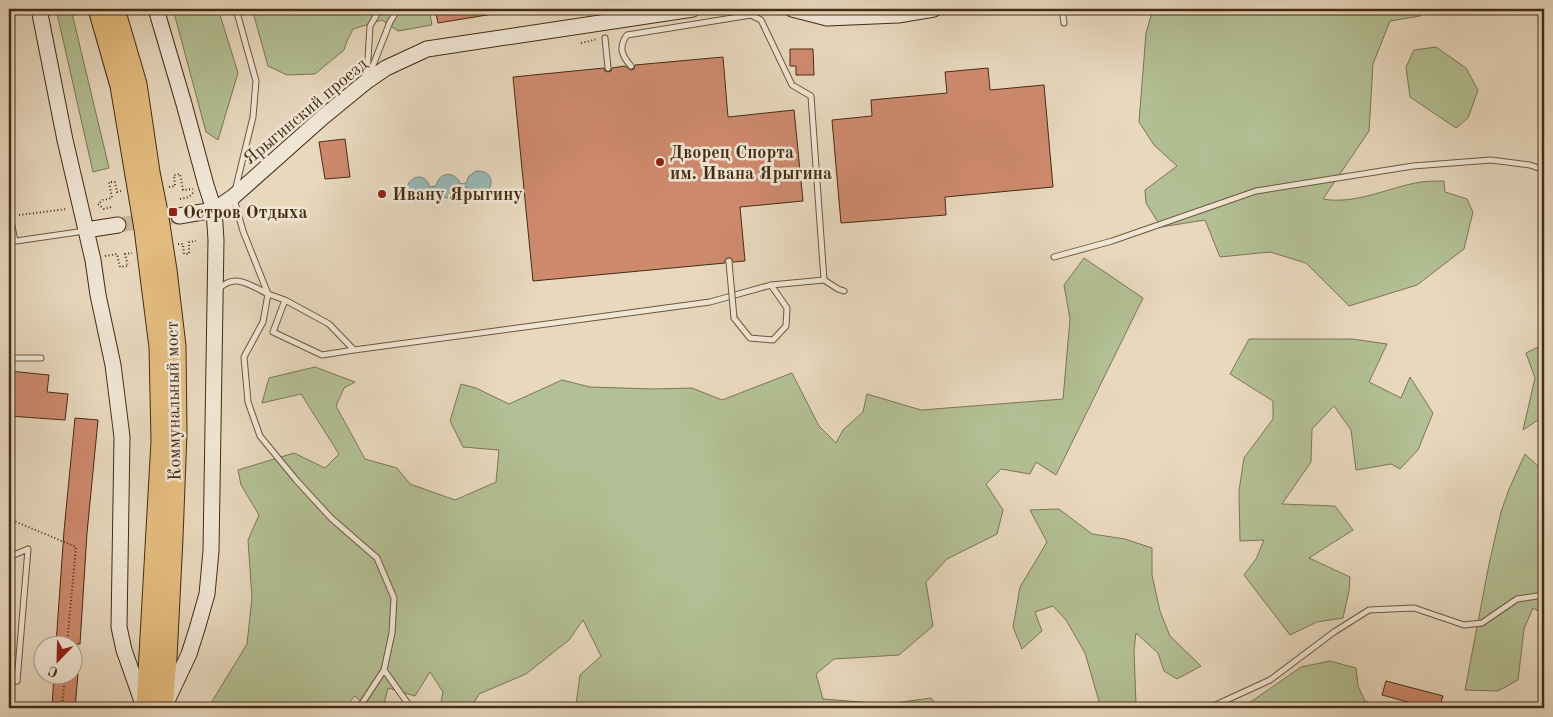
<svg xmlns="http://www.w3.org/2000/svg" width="1553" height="717" font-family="'Old Standard TT',serif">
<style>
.green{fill:#b3bf94;stroke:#7c7653}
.water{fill:#98b9b8;stroke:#768176}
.building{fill:#cf8a6e;stroke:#442c12}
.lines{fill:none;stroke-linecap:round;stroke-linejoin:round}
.secondary-tunnel{stroke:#c7b69c;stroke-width:15;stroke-dasharray:15 8;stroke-linecap:butt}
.lane-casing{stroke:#6d573d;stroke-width:7}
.secondary-casing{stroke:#442c12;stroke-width:17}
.highway-casing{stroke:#442c12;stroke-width:21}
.path{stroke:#442c12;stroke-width:2;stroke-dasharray:1 2.5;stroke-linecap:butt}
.lane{stroke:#f0e6d5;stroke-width:5}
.secondary{stroke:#f0e6d5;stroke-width:15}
.highway{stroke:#e4bc7f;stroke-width:19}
.lane-bridge-casing{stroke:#6d573d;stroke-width:7;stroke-linecap:butt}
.lane-bridge{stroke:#f0e6d5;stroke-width:5}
.poi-dot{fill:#8f2418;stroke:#f0e6d5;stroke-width:2}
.labels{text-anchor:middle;stroke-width:5;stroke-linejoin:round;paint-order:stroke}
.street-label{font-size:18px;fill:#442c12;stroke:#f0e6d5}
.poi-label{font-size:18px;font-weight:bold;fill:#442c12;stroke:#f0e6d5;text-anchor:start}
</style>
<rect width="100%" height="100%" fill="#e8d8be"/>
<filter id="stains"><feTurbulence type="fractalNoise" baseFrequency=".004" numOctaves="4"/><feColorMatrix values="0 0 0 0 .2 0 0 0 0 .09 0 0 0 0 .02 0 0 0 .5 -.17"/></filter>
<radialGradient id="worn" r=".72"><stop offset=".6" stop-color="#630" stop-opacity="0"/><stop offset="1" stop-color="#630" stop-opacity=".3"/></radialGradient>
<!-- green -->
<path class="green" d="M56,9H71L109,168L93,172Z
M173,9H218L220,15L238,73L218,140L206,132Z
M252,9H429L432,25L398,31L382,20L353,29L347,41L344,50L315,74L287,75L268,66Z
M1153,9H1422L1420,16L1390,21L1373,64L1369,131L1323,199C1356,205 1389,187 1421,182C1429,181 1437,181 1444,181L1445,192L1467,199L1473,212L1464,249L1417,285L1349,306L1306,263L1270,252L1220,257L1205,220L1161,227L1146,203L1145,190L1177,166L1154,145L1139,122L1146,33Z
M1436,47L1466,68L1478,90L1468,118L1456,128L1410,97L1406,67L1414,50Z
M1084,258L1143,298L1056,475L1036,462L1030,474L1001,469L986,484L1003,510L997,534L947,559L926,582L933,626L899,655L834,659L816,674L823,699L887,704L931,698L939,708H581L576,705L580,675L601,656L583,620L569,640L526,674L479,694L471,708H440L443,692L430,672L415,696L388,688L383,708L366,706L355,696L344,708H208L247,644L252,598L248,540L259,515L241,485L238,470L294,453L325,468L339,454L301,394L262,403L269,378L315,367L355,382L344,388L336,406L365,459L397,468L410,484L455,500L496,482L499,450L463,447L450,421L461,384L476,388L509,404L562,380L590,387L654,389L692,388L722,400L792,373L819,426L836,443L843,430L863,412L867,394L921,410L1063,399L1070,319L1064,285Z
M1249,339H1352L1387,344L1369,382L1401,398L1410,377L1433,413L1418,450L1400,469L1391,464L1356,470L1351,430L1334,406L1312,429L1311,462L1282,504L1335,506L1353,530L1309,558L1350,577L1349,591L1343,618L1317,622L1290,635L1244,575L1256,559L1264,540L1240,541L1239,491L1244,458L1273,419V401L1230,374Z
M1544,344V416L1523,430L1535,378L1526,353Z
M1525,454L1544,472V614L1533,608L1524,629L1518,680L1498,691L1465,690L1489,564L1501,512L1509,489Z
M1059,509L1092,534L1125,539L1152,548V575L1160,611L1170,636L1201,666L1177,679L1164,671L1158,653L1136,633L1134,650L1136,704L1128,708H1101L1085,653L1066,620L1053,606L1035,612L1042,631L1022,649L1013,627L1020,587L1047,542L1030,510Z
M1330,661L1356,668L1358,686L1365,701L1386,708H1303L1301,704L1295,708H1244L1245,706L1301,667Z"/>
<!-- water -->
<path class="water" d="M476,171C507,170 483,215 467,187L461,188C456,200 444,202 437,190L430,191L427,199L419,202C388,198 420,159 430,187L436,186C439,172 454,170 461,184L466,183L469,176Z"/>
<!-- building -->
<path class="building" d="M435,9H493V14L438,23Z
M790,49H813L814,75H796V66H790Z
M723,57L728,117L794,110L803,201L740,207L745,261L733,262L731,258H728L725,260V263L533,281L513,77L604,68L605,71L608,72L611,71L612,68L625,66L631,70L634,69L635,65Z
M988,68L990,90L1044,85L1053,187L945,197L946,215L841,223L832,120L872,116L871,100L947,93L945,72Z
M345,139L350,177L325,179L319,142Z
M9,371L49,375L47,392L68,394L65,420L9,416Z
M75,418L98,420L87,533L80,644H56L64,531Z
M54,674H78L75,708H52Z
M1386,681L1443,696L1439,708H1430L1382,695Z"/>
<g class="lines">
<!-- secondary-tunnel -->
<path class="secondary-tunnel" d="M118,225L179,216"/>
<defs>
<path id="lane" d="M1062,9L1064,23
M605,38L608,68
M631,66C622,56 618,47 627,35L751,15L761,20L792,85L811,96L824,280
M370,73L390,22L398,9
M367,75L370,26L380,9
M235,191L253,117L256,81L236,9
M234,199L243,231L268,294L285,300L329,324L354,350L710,302L771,285L824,280L838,289L844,291
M9,212L15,241
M9,242L85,231
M1054,257L1112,241L1256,191L1413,166L1491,160L1530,165L1544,170
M218,290C234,272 250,285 268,294L263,322L244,357L248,402L260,436L297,481L331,518L377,558L394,598L392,633L384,670L359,708
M285,300L273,332L322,355L354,350
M734,318L750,338L773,340L786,326L787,308L771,285
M9,358H41
M9,557L28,549L17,681
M384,670L411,708
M9,674L17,681
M1209,708L1270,680L1334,632L1369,610L1414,608L1464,625L1482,623L1517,599L1544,595"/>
<path id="secondary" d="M39,9L65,140L93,260L98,295L113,365L122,437L119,627L124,650L144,707
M156,9L184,104L206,185L214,210L216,240L211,551L207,594L197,629L189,654L165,705
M792,9L827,18L898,15L934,9
M179,216L214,210L233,197L323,117L367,81L386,68L427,49L693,9
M86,230L118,225"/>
<path id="highway" d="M98,9L120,86L144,229L159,347L161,441L146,708
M115,9L137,84L150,172L158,212L167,270L176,346L177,433L173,538L167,658L163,708"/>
</defs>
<!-- lane casing -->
<use href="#lane" class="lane-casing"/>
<!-- secondary casing -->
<use href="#secondary" class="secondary-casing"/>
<!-- highway casing -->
<use href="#highway" class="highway-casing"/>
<!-- path -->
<path class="path" d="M581,43L598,39
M169,187L175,186L174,175L180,174L183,190L193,189
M180,199L189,197L195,191
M111,207L104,209L98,204L103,200L112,198L109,182H115L117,192L121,191
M19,215L67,209
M178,244H183L184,254H189V242L196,241
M105,256L117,254L120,267L128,266L125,254L132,253
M9,519L76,547L67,644
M62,708L65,674"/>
<!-- lane -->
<use href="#lane" class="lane"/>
<!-- secondary -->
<use href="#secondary" class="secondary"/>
<!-- highway -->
<use href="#highway" class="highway"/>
<defs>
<path id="lane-bridge" d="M729,262L734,318"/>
</defs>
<!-- lane-bridge casing -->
<use href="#lane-bridge" class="lane-bridge-casing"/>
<!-- lane-bridge -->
<use href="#lane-bridge" class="lane-bridge"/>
</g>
<!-- markers -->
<g class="poi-dot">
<circle cx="660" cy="162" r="5"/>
<circle cx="382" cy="194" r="5"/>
<rect x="168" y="207" width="10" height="10" rx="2.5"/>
</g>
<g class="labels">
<!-- street labels -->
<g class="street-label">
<text transform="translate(305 111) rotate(-40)" y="6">Ярыгинский проезд</text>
<text transform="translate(173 401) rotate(-91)" y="6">Коммунальный мост</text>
</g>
<!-- poi labels -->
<g class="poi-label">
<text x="670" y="158">Дворец Спорта<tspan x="670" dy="21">им. Ивана Ярыгина</tspan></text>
<text x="392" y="200">Ивану Ярыгину</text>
<text x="183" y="218">Остров Отдыха</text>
</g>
</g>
<!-- margin -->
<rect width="1553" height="717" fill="none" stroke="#e8d8be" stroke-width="30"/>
<rect x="10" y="10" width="1533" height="697" fill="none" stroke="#442c12" stroke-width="2.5"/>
<rect x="15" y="15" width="1523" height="687" fill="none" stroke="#442c12"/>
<!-- north arrow -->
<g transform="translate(58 660) rotate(203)"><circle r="24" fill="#f0e6d5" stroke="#ab9c87"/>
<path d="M0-4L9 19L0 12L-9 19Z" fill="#8f2418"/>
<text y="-8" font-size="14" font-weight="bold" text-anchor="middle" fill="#442c12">С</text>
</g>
<rect width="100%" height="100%" filter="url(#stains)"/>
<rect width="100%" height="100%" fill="url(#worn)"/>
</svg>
